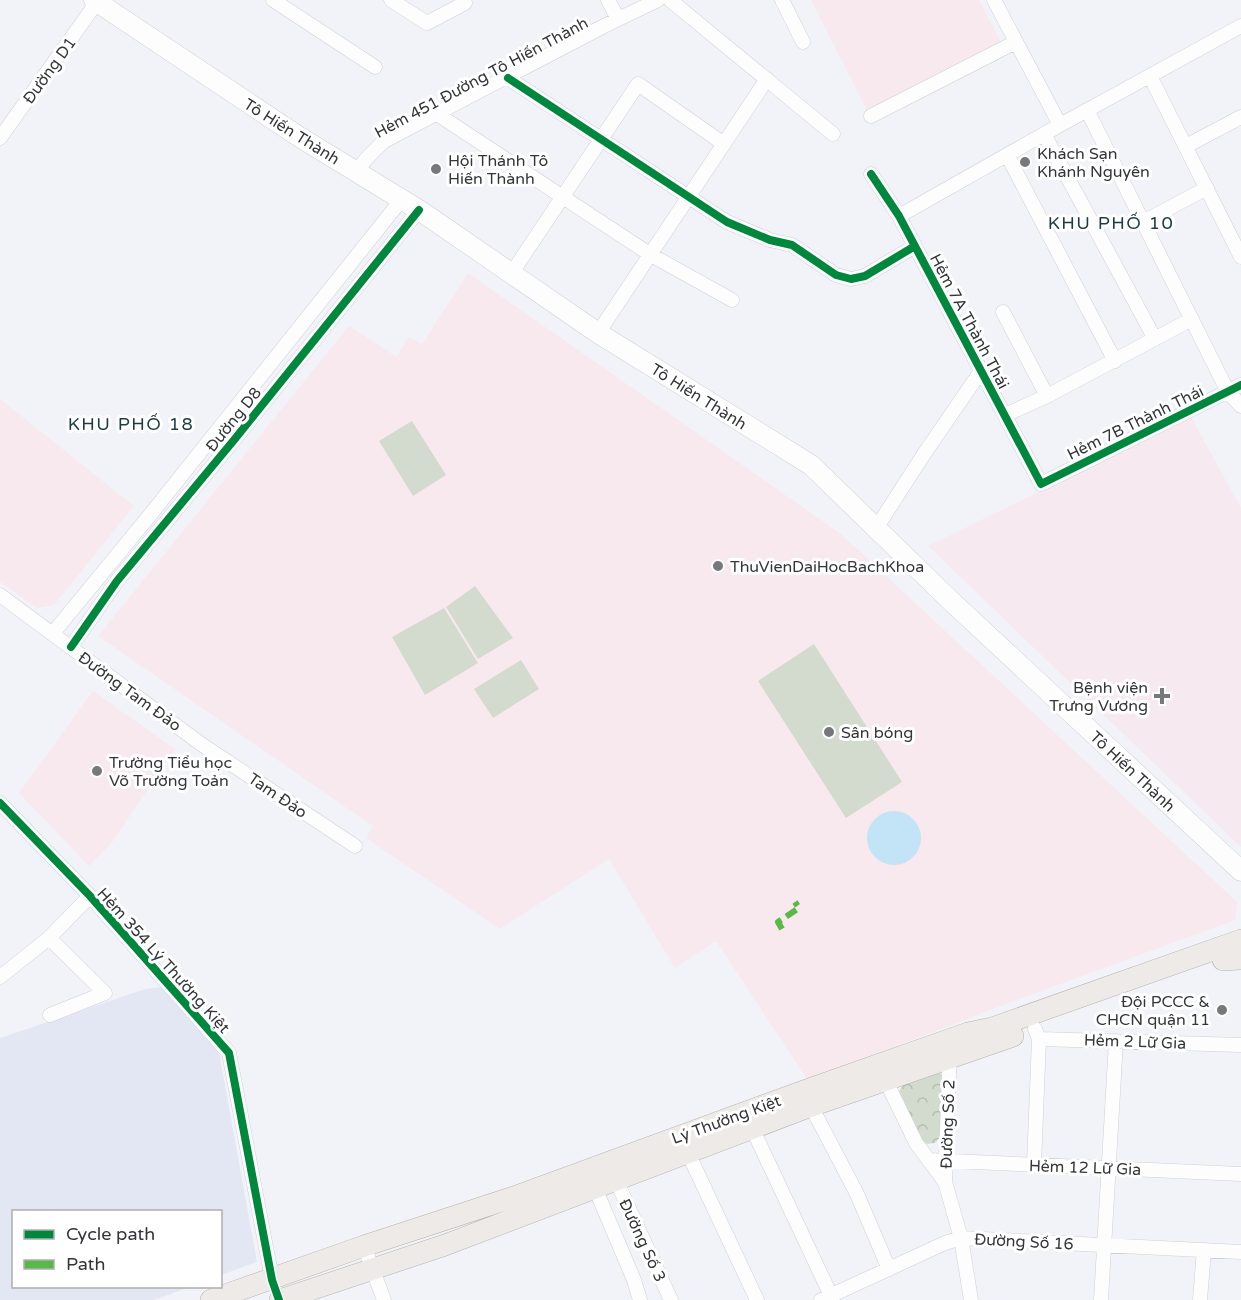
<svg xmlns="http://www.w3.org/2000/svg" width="1241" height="1300" font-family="'Varela Round',sans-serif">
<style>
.built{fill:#e3e7f3}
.education{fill:#f7e9ed}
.medical{fill:#f6e9f0}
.park{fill:url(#park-crowns)}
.pitch{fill:#d3dbce}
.water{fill:#c3e4f7}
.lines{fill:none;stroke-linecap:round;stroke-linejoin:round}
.street-casing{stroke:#cfd0d4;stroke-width:15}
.secondary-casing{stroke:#cfd0d4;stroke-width:21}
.primary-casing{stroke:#b7b2ad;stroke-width:22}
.street{stroke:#fdfdfe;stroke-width:14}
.secondary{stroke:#fdfdfe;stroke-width:20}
.primary{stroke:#eeeae7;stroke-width:21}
.quiet{stroke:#58b947;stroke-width:6;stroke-dasharray:12 6;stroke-linecap:butt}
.cycleway-casing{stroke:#fff;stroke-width:11}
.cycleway{stroke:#00873e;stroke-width:8}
.poi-dot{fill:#76787c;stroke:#fff;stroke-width:2}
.labels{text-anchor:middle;stroke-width:6;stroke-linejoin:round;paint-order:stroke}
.street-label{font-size:16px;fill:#343539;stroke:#fff}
.poi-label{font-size:16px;fill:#343539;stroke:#fff;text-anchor:start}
.neighbourhood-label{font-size:18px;letter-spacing:1.5px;fill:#1b3d41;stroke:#fff}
</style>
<defs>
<pattern id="park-crowns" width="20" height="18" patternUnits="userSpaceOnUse" patternTransform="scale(1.5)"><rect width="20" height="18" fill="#d3dbce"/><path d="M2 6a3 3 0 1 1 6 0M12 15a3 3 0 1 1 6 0" fill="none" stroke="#b6bdb2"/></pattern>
</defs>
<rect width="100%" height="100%" fill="#f2f3f8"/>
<!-- built -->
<path class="built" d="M161,987L219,1052L257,1262L221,1275L220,1212H14V1286L190,1287L154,1300H0V1038L145,989Z"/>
<!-- education -->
<path class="education" d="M811,0H979L1002,44L869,114Z
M468,273L841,534L1237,902L1235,920L1006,1004L808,1080L716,941L675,968L609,859L500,929L366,838L373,826L98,636L349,326L397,357L408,337L422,344Z
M0,399L134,506L54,605L37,608L0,582Z
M93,691L175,749L111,844L89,866L19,793Z"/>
<!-- medical -->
<path class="medical" d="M1191,417L1241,508V847L928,546Z"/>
<!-- park -->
<path class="park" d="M939,1072L942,1075L940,1137L935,1143L927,1144L921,1139L899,1092L903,1083Z"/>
<!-- pitch -->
<path class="pitch" d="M412,421L446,475L413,496L379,441Z
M475,586L513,638L478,659L446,607Z
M444,608L478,663L425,695L392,637Z
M814,644L902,782L846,818L758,681Z
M521,660L539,689L493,718L474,689Z"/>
<!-- water -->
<path class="water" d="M867 838a27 27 0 1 1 54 0a27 27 0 1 1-54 0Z"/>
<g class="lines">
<defs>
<path id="street" d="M273,0L375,67
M391,0L427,23L465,3
M608,0L618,19
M670,0L833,134
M782,0L803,42
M994,0L1060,125
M1150,76L1241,257
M508,78L727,222L770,240L792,245L836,275L851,279L865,276L915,246
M1087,110L1228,392L1241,406
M437,114L651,255L732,300
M871,116L1016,42
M1044,134L1155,339
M0,138L97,2
M1186,146L1241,117
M1007,155L1115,361
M357,171L366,159L384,141L606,25L658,0
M871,174L899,216L1041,484L1241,385
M899,216L1060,125L1241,26
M1143,222L1207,188
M511,274L638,84L724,144
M1003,312L1047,396
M598,333L767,79
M1005,415L1047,396L1192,319
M877,527L924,454L981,371
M0,595L201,744L355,846
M53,633L150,515L402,199
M71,647L117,581L234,440L419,210
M0,803L90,896L229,1053L273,1284
M49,938L105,993L50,1015
M0,977L49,938L90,896
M1035,1029L1039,1039L1241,1045
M950,1051L945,1182L961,1238L971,1300
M883,1075L916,1143L945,1182
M811,1106L857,1194L889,1269
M753,1130L833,1300
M688,1153L757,1300
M929,1160L1241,1174
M1034,1165L1039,1039
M616,1180L671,1300
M595,1188L634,1280L640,1300
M364,1246L384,1300
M821,1300L945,1243L961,1238L1241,1252
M1101,1300L1116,1041
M1200,1300L1204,1250"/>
<path id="secondary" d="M94,0L301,138L419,210L598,333L811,465L951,601L1241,871"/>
<path id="primary" d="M1223,960L1241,959
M211,1300L364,1246L511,1198L812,1088L968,1033L992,1028L1241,940
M280,1300L445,1245L811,1106L1013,1036"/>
</defs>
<!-- street casing -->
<use href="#street" class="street-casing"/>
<!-- secondary casing -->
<use href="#secondary" class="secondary-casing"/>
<!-- primary casing -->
<use href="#primary" class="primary-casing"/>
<!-- street -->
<use href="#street" class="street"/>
<!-- secondary -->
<use href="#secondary" class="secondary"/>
<!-- primary -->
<use href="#primary" class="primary"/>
<!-- quiet -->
<path class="quiet" d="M782,929L778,922L799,908L795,902"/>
<defs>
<path id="cycleway" d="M508,78L727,222L770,240L792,245L836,275L851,279L865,276L915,246
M871,174L899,216L1041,484L1241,385
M71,647L117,581L234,440L419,210
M0,803L90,896L229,1053L272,1280L279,1300"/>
</defs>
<!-- cycleway casing -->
<use href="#cycleway" class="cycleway-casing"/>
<!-- cycleway -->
<use href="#cycleway" class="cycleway"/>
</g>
<!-- markers -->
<g class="poi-dot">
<circle cx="1025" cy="162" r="6"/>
<circle cx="436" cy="169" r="6"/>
<circle cx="718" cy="566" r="6"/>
<path d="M1159 687h6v6h6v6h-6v6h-6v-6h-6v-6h6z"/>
<circle cx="829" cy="732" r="6"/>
<circle cx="97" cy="771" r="6"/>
<circle cx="1222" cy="1010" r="6"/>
</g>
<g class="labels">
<!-- street labels -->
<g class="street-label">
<text transform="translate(49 70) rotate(-54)" y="6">Đường D1</text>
<text transform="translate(481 77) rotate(-28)" y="6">Hẻm 451 Đường Tô Hiến Thành</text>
<text transform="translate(292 131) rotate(32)" y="6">Tô Hiến Thành</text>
<text transform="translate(970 321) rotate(62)" y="6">Hẻm 7A Thành Thái</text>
<text transform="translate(699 396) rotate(32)" y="6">Tô Hiến Thành</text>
<text transform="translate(233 419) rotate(-51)" y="6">Đường D8</text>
<text transform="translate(1135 422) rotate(-26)" y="6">Hẻm 7B Thành Thái</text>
<text transform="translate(130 691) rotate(36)" y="6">Đường Tam Đảo</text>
<text transform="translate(1133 771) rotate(43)" y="6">Tô Hiến Thành</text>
<text transform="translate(278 795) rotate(34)" y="6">Tam Đảo</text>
<text transform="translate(164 960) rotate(48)" y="6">Hẻm 354 Lý Thường Kiệt</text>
<text transform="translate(1135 1041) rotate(2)" y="6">Hẻm 2 Lữ Gia</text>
<text transform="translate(726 1119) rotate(-20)" y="6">Lý Thường Kiệt</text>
<text transform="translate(947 1124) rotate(-88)" y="6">Đường Số 2</text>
<text transform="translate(1085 1167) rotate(2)" y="6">Hẻm 12 Lữ Gia</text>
<text transform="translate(643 1240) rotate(65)" y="6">Đường Số 3</text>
<text transform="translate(1024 1241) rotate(3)" y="6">Đường Số 16</text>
</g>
<!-- poi labels -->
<g class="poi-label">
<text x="1037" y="159">Khách Sạn<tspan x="1037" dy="18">Khánh Nguyên</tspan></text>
<text x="448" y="166">Hội Thánh Tô<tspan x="448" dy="18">Hiến Thành</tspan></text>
<text x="730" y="572">ThuVienDaiHocBachKhoa</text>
<text x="1148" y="693" text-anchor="end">Bệnh viện<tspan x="1148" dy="18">Trưng Vương</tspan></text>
<text x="841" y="738">Sân bóng</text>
<text x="109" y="768">Trường Tiểu học<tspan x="109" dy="18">Võ Trường Toản</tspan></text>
<text x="1210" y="1007" text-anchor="end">Đội PCCC &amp;<tspan x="1210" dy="18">CHCN quận 11</tspan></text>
</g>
<!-- neighbourhood labels -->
<g class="neighbourhood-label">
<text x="1111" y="229">KHU PHỐ 10</text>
<text x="131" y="430">KHU PHỐ 18</text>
</g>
</g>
<!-- legend -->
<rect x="12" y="1210" width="210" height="78" fill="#ffffff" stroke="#aeaeb0" stroke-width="1.5"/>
<rect x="24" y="1230" width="30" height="9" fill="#00873e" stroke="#aeaeb0" stroke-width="1.5"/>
<text x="66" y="1240" font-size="18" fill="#343539">Cycle path</text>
<rect x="24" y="1260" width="30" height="9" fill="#58b947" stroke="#aeaeb0" stroke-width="1.5"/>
<text x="66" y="1270" font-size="18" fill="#343539">Path</text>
</svg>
